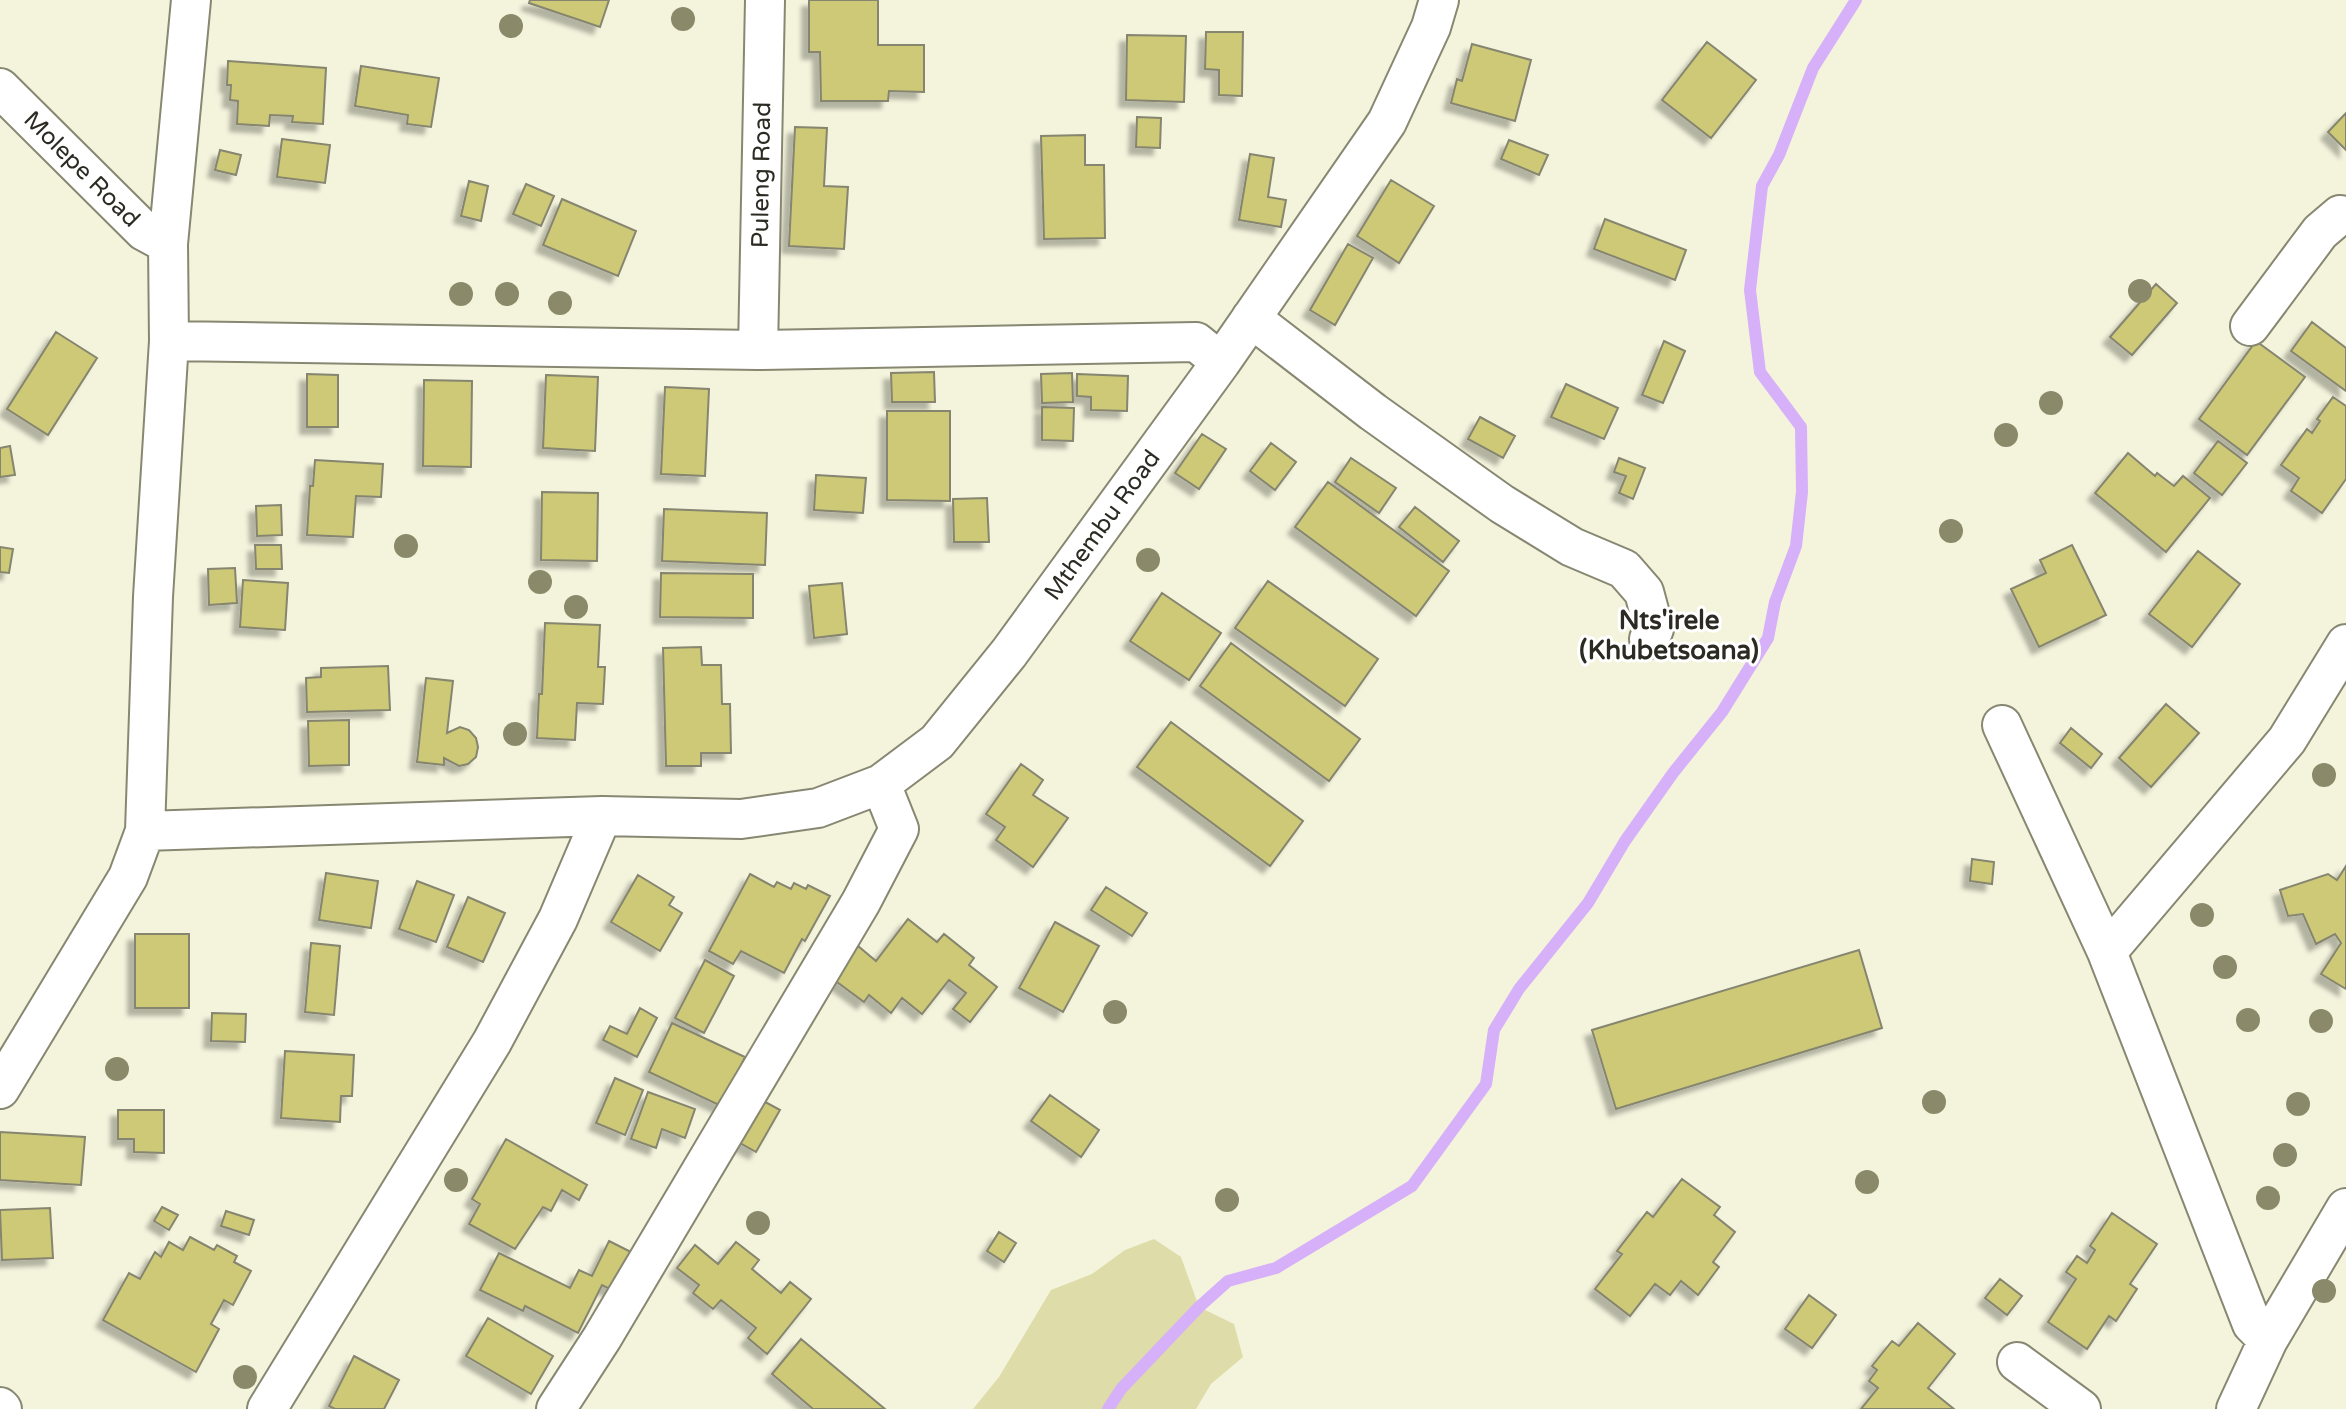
<svg xmlns="http://www.w3.org/2000/svg" width="2346" height="1409" font-family="'Varela Round',sans-serif">
<style>
.green{fill:#dedca9}
.lines{fill:none;stroke-linecap:round;stroke-linejoin:round}
.stream{stroke:#d6b0f8;stroke-width:12}
.building{fill:#cdc976;stroke:#858570;stroke-width:2;filter:url(#shadow)}
.minor-casing{stroke:#878772;stroke-width:42}
.minor{stroke:#fff;stroke-width:38}
.tree{fill:#8a896a}
.labels{text-anchor:middle;stroke-width:6;stroke-linejoin:round;paint-order:stroke}
.street-label{font-size:24px;fill:#2c2b23;stroke:#fff}
.neighbourhood-label{font-size:26px;font-weight:bold;fill:#2c2b23;stroke:#fff}
</style>
<defs>
<filter id="shadow"><feDropShadow dx="-7" dy="7" stdDeviation="2" flood-color="#0004"/></filter>
</defs>
<rect width="100%" height="100%" fill="#f4f4dd"/>
<!-- green -->
<path class="green" d="M1154,1239L1181,1257L1199,1307L1234,1324L1243,1357L1211,1384L1196,1409H973L999,1377L1051,1290L1092,1274L1125,1250Z"/>
<g class="lines">
<!-- stream -->
<path class="stream" d="M1108,1409L1121,1389L1199,1307L1228,1281L1276,1268L1412,1186L1486,1084L1494,1030L1519,989L1588,903L1625,841L1673,773L1722,712L1768,638L1775,602L1796,546L1802,492L1801,427L1760,372L1750,290L1762,186L1779,155L1813,68L1856,0"/>
</g>
<!-- building -->
<path class="building" d="M530,0H609L600,27L529,3Z
M809,0H878V45H924V92L889,91L888,101H821L820,52H809Z
M1206,32H1243L1242,96L1219,95V70L1205,69Z
M1127,35L1186,36L1184,102L1126,100Z
M1707,42L1756,80L1711,138L1662,100Z
M1472,44L1531,60L1515,121L1451,103L1457,79L1462,81Z
M228,61L326,68L323,124L292,122L293,116L270,115L269,126L237,124L238,101L230,100L231,85H227Z
M361,66L439,78L431,127L407,124L408,115L355,106Z
M2346,113V150L2328,132Z
M1137,117L1161,118L1160,148L1136,147Z
M795,127L827,128L824,186L848,187L844,249L789,246Z
M1085,135V165H1104L1105,238L1044,239L1041,136Z
M282,139L330,145L325,183L277,177Z
M1509,140L1548,155L1539,175L1501,159Z
M220,150L241,155L236,175L215,170Z
M1250,154L1274,158L1268,197L1286,200L1281,227L1239,220Z
M1391,180L1434,206L1399,263L1357,236Z
M469,181L488,186L481,221L461,216Z
M526,184L554,196L541,226L513,214Z
M562,199L636,231L618,276L543,245Z
M1605,219L1686,250L1675,280L1594,249Z
M1348,244L1373,258L1335,325L1310,310Z
M2156,284L2177,303L2132,355L2110,337Z
M2312,322L2346,348V391L2291,351Z
M56,332L97,358L48,435L7,409Z
M1664,341L1685,351L1663,403L1642,395Z
M2256,341L2305,377L2247,455L2199,419Z
M934,372L935,402H892L891,373Z
M1072,373L1073,402L1042,403L1041,374Z
M307,374L338,375V427H307Z
M1077,374L1128,376L1127,411L1091,410V397L1077,396Z
M546,375L598,377L595,451L543,448Z
M424,380L472,381L471,467L423,466Z
M1566,384L1618,408L1604,439L1551,417Z
M665,387L709,389L705,476L661,474Z
M2333,397L2346,406V479L2322,513L2291,491L2299,478L2281,465L2307,429L2312,433L2320,421L2317,419Z
M1042,407L1074,408L1073,441L1042,440Z
M887,411H950V501L887,500Z
M1480,417L1515,436L1503,458L1468,439Z
M1202,434L1226,449L1199,489L1175,473Z
M2218,441L2247,463L2222,495L2194,473Z
M1271,443L1296,462L1275,490L1250,471Z
M10,446L15,475L0,477V448Z
M2128,453L2155,476L2157,473L2174,486L2183,476L2210,498L2166,552L2095,493Z
M1351,458L1396,488L1379,513L1335,482Z
M1619,458L1645,468L1633,499L1619,493L1626,476L1614,472Z
M315,460L383,464L381,497L356,496L353,537L307,535L310,486H313Z
M816,475L866,478L863,513L814,510Z
M1328,482L1449,571L1416,616L1295,527Z
M542,492L598,493L597,561L541,560Z
M987,498L989,542H954L953,499Z
M281,505L282,535L257,536L256,506Z
M1415,507L1459,541L1443,562L1399,527Z
M664,509L767,513L765,565L662,561Z
M255,545H281L282,569H256Z
M2072,545L2106,615L2039,647L2011,589L2046,573L2040,560Z
M0,547L13,549L9,573L0,572Z
M2198,551L2240,584L2192,647L2149,614Z
M235,568L237,603L209,605L208,569Z
M661,573L753,574V618L660,617Z
M243,580L288,583L285,630L240,627Z
M1268,581L1378,659L1345,706L1235,628Z
M842,583L847,634L814,638L809,586Z
M1162,593L1221,633L1189,680L1130,641Z
M545,623L600,625L598,667H605L603,704L577,703L575,740L537,738L539,694H542Z
M1231,643L1360,739L1329,781L1200,686Z
M701,647L702,665H721L722,704H730L731,753H701V766H666L663,648Z
M388,666L390,710L307,712L306,678L321,677V668Z
M426,678L453,681L447,733L460,727L469,730L476,738L478,747L476,757L468,764L459,766L444,758V765L417,762Z
M2166,704L2199,733L2151,787L2119,758Z
M349,720V765L309,766L308,721Z
M1171,722L1303,821L1270,866L1137,767Z
M2071,728L2102,754L2091,768L2060,743Z
M1021,764L1043,780L1033,795L1068,818L1033,867L996,840L1005,827L986,814Z
M1972,859L1994,862L1992,884L1970,881Z
M2346,866V989L2321,974L2341,943L2335,934L2316,944L2303,914L2288,916L2280,890L2328,874L2337,880Z
M326,873L378,881L371,928L319,920Z
M750,874L774,887L777,882L791,889L794,883L806,889L808,885L830,896L805,941L802,939L784,973L741,951L733,964L709,951Z
M638,875L674,897L669,905L682,913L660,951L611,922Z
M417,881L454,895L436,942L399,929Z
M1106,887L1147,913L1132,936L1091,910Z
M468,897L505,913L483,962L447,947Z
M908,919L937,942L944,934L974,958L969,965L997,987L970,1022L953,1009L966,993L949,980L922,1014L902,998L891,1013L869,995L864,1002L833,979L858,946L876,961Z
M1055,922L1099,946L1063,1012L1019,988Z
M135,934H189V1008H135Z
M311,943L340,946L334,1015L305,1012Z
M1859,950L1882,1028L1616,1109L1592,1030Z
M705,960L734,976L704,1033L675,1018Z
M640,1008L657,1018L637,1057L603,1040L610,1026L627,1034Z
M212,1013L246,1014L245,1042L211,1041Z
M672,1023L745,1057L721,1106L649,1072Z
M285,1051L354,1055L352,1096H341L340,1122L281,1118Z
M615,1078L643,1090L625,1135L596,1123Z
M648,1092L695,1109L685,1138L662,1129L656,1148L631,1139Z
M1050,1095L1099,1130L1081,1157L1031,1121Z
M756,1097L780,1110L756,1152L733,1139Z
M118,1110H164V1153L134,1152V1139H118Z
M0,1132L85,1137L81,1185L0,1180Z
M506,1139L587,1185L579,1200L562,1190L551,1211L543,1207L515,1249L469,1224L480,1204L472,1199Z
M1682,1179L1720,1207L1714,1215L1735,1232L1713,1262L1719,1267L1698,1295L1681,1281L1670,1295L1655,1284L1630,1316L1595,1289L1622,1254L1617,1251L1647,1212L1653,1217Z
M162,1207L178,1215L169,1230L154,1221Z
M50,1208L53,1258L2,1260L0,1210Z
M226,1211L254,1220L249,1235L221,1226Z
M2112,1213L2157,1244L2130,1284L2137,1289L2116,1321L2109,1316L2087,1349L2048,1322L2076,1279L2066,1272L2077,1256L2087,1263L2095,1250L2090,1246Z
M999,1232L1016,1243L1004,1262L987,1251Z
M190,1237L214,1250L217,1245L237,1256L234,1262L251,1271L233,1305L224,1300L211,1324L219,1329L196,1372L103,1320L129,1273L140,1279L155,1252L161,1257L169,1242L183,1250Z
M609,1241L631,1252L612,1290L602,1285L578,1333L525,1306L523,1311L480,1290L499,1253L570,1288L579,1270L592,1276Z
M736,1242L759,1260L752,1269L781,1293L790,1282L811,1299L767,1354L748,1338L756,1328L721,1300L713,1309L693,1293L699,1285L677,1268L695,1245L718,1264Z
M2000,1279L2022,1296L2007,1315L1985,1298Z
M1809,1295L1836,1315L1812,1348L1785,1329Z
M488,1318L553,1356L531,1394L466,1356Z
M1918,1323L1955,1354L1928,1388L1954,1409H1861L1878,1388L1869,1381L1877,1370L1872,1366L1892,1341L1899,1346Z
M801,1339L885,1409H813L772,1374Z
M354,1356L399,1380L384,1409H335L329,1406Z"/>
<g class="lines">
<defs>
<path id="minor" d="M0,88L144,231L168,244
M1251,318L1373,412L1502,504L1572,547L1624,569L1644,592L1654,629L1649,639
M2250,326L2320,232L2340,215L2346,216
M169,341L758,350L1196,342L1221,362
M758,350L765,0
M2002,725L2107,952L2252,1324L2268,1340
M145,831L602,816L741,819L818,808L881,784L937,742L1009,653L1221,362L1387,122L1431,27L1439,0
M2107,952L2287,740L2346,644
M0,1089L128,877L145,831L153,597L169,341L168,244L191,0
M2017,1362L2081,1409
M0,1407L2,1409
M267,1409L492,1042L558,919L602,816
M556,1409L602,1338L861,902L899,829L881,784
M2236,1409L2268,1340L2346,1208"/>
</defs>
<!-- minor casing -->
<use href="#minor" class="minor-casing"/>
<!-- minor -->
<use href="#minor" class="minor"/>
</g>
<!-- trees -->
<g class="tree">
<circle cx="683" cy="19" r="12"/>
<circle cx="511" cy="26" r="12"/>
<circle cx="2140" cy="291" r="12"/>
<circle cx="461" cy="294" r="12"/>
<circle cx="507" cy="294" r="12"/>
<circle cx="560" cy="303" r="12"/>
<circle cx="2051" cy="403" r="12"/>
<circle cx="2006" cy="435" r="12"/>
<circle cx="1951" cy="531" r="12"/>
<circle cx="406" cy="546" r="12"/>
<circle cx="1148" cy="560" r="12"/>
<circle cx="540" cy="582" r="12"/>
<circle cx="576" cy="607" r="12"/>
<circle cx="515" cy="734" r="12"/>
<circle cx="2324" cy="775" r="12"/>
<circle cx="2202" cy="915" r="12"/>
<circle cx="2225" cy="967" r="12"/>
<circle cx="1115" cy="1012" r="12"/>
<circle cx="2248" cy="1020" r="12"/>
<circle cx="2321" cy="1021" r="12"/>
<circle cx="117" cy="1069" r="12"/>
<circle cx="1934" cy="1102" r="12"/>
<circle cx="2298" cy="1104" r="12"/>
<circle cx="2285" cy="1155" r="12"/>
<circle cx="456" cy="1180" r="12"/>
<circle cx="1867" cy="1182" r="12"/>
<circle cx="2268" cy="1198" r="12"/>
<circle cx="1227" cy="1200" r="12"/>
<circle cx="758" cy="1223" r="12"/>
<circle cx="2324" cy="1291" r="12"/>
<circle cx="245" cy="1377" r="12"/>
</g>
<g class="labels">
<!-- street labels -->
<g class="street-label">
<text transform="translate(82 169) rotate(45)" y="8">Molepe Road</text>
<text transform="translate(761 175) rotate(-89)" y="8">Puleng Road</text>
<text transform="translate(1102 525) rotate(-54)" y="8">Mthembu Road</text>
</g>
<!-- neighbourhood labels -->
<g class="neighbourhood-label">
<text x="1669" y="629">Nts'irele<tspan x="1669" dy="30">(Khubetsoana)</tspan></text>
</g>
</g>
</svg>
